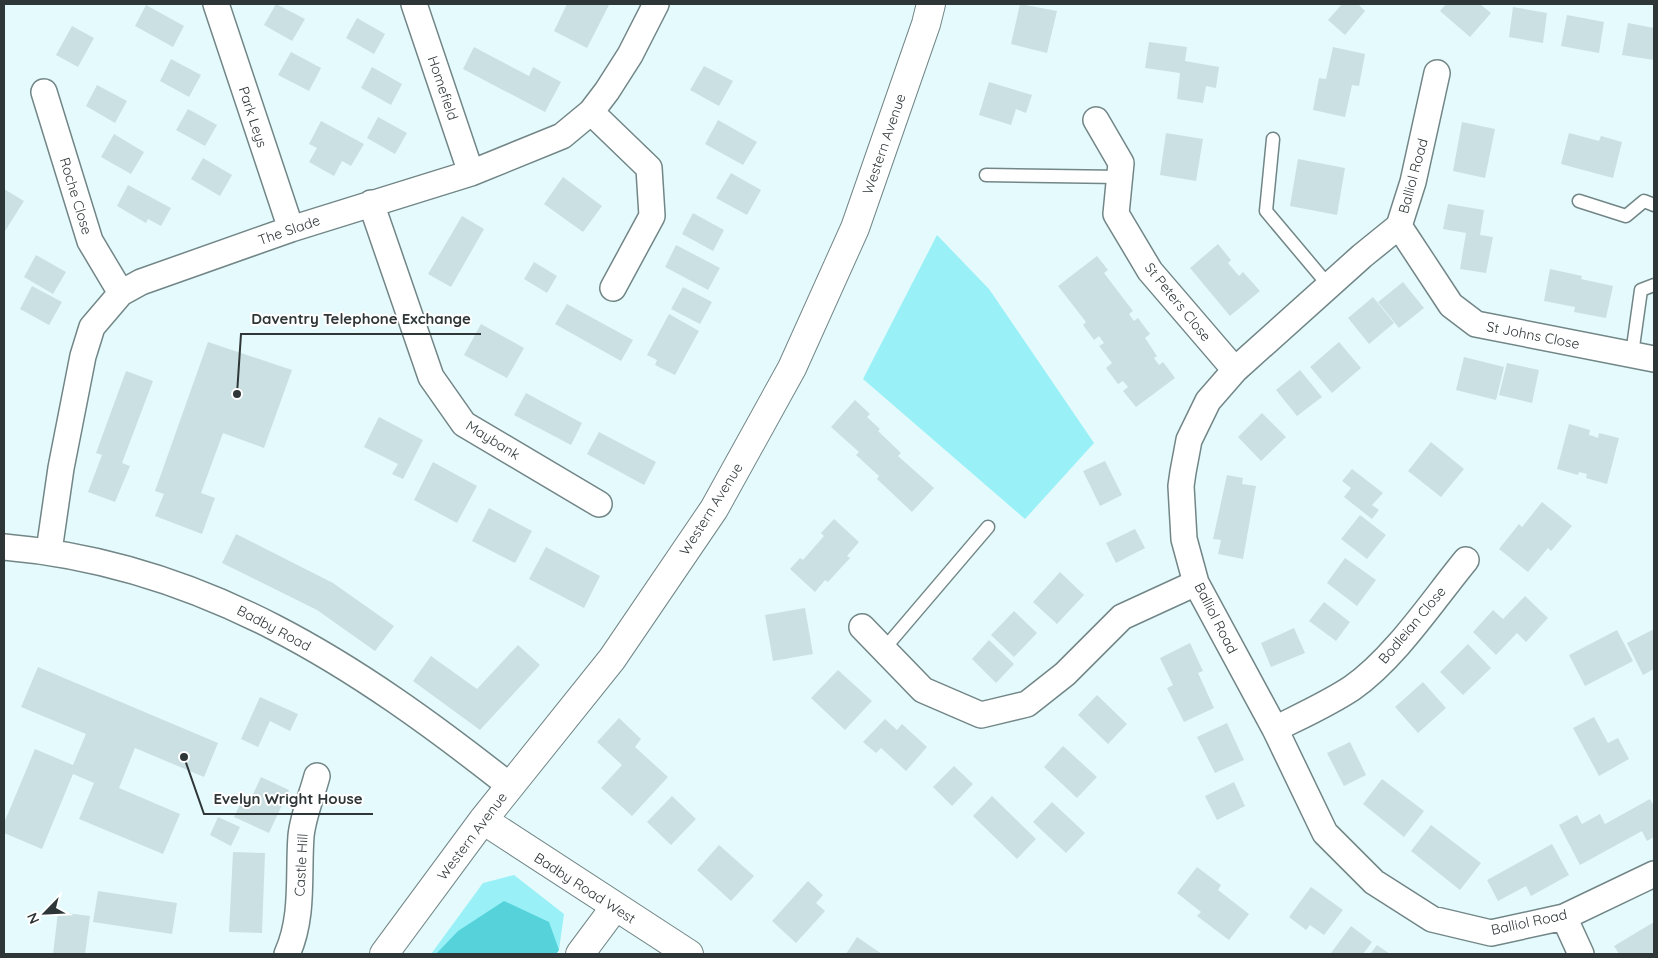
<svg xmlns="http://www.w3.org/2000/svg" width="1658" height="958" font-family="Quicksand,sans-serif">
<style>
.green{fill:#99f1f7}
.forest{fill:#55d2da}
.building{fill:#cbe0e2}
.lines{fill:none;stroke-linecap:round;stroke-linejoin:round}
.lane-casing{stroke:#728687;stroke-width:15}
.street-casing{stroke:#728687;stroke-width:28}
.secondary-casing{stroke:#728687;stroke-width:30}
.lane{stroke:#fff;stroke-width:12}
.street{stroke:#fff;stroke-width:25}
.secondary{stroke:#fff;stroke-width:28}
.labels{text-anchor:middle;stroke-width:4;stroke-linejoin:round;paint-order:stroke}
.street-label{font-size:14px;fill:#2e3637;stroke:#fff}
.leader{fill:none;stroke:#2e3637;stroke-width:2}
.callout-dot{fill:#2e3637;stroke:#fff;stroke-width:2}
.callout-label{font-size:15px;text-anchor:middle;font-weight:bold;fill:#2e3637;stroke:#fff;stroke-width:4;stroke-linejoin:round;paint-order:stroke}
</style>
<rect width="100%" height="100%" fill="#e5fafc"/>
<!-- green -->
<path class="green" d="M937,235L989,289L1094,443L1025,519L863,379Z
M514,875L564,914L559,950L556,954H431L483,883Z"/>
<!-- forest -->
<path class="forest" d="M504,901L549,922L559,950L556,954H436L458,931Z"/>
<!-- building -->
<path class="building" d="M276,4L305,19L292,41L264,25Z
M567,4L609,5L587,48L554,31Z
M1020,4L1057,11L1047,53L1011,44Z
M1342,4H1358L1365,11L1345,35L1328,20Z
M1446,4H1480L1491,13L1470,37L1440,11Z
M146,5L184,26L173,47L135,26Z
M1513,7L1547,13L1543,43L1509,37Z
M1567,15L1604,22L1599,53L1561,46Z
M357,18L385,34L374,54L346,38Z
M1628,23L1654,28V60L1622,55Z
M72,26L94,38L78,67L56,55Z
M1149,42L1187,47L1185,61L1219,67L1216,88L1206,86L1203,103L1177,99L1180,73L1145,68Z
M474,47L529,76L533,67L561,82L545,112L463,69Z
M1333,47L1365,54L1359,86L1352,85L1345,117L1313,110L1319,78L1326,79Z
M291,52L321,68L309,91L278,75Z
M171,59L201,75L189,97L160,81Z
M704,66L733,81L719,106L690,90Z
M372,67L402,84L391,105L361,88Z
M989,82L1032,95L1026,113L1016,109L1011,125L979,115Z
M97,85L127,101L115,123L86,106Z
M188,109L217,125L205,146L176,130Z
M378,117L407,133L395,154L367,138Z
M718,120L757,142L743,165L705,144Z
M321,121L364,144L351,166L342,161L334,176L309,162L317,148L309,144Z
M1462,122L1495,129L1485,178L1453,171Z
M1166,133L1203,139L1196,181L1160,175Z
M1569,133L1599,141L1601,136L1622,142L1613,178L1561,164Z
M114,134L144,152L131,174L101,157Z
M203,158L232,175L220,196L191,179Z
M1298,159L1345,168L1337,215L1290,206Z
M731,173L761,190L747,215L716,198Z
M563,177L602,206L583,232L544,204Z
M128,185L171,208L161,226L148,219L146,223L117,206Z
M4,189L24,201L5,231L4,230Z
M1448,204L1484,210L1480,235L1493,237L1486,273L1460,269L1466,233L1443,229Z
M693,213L724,230L713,251L682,234Z
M462,216L484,229L451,287L428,274Z
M1218,244L1231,260L1228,263L1239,276L1243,272L1260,291L1230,316L1190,268Z
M676,245L720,268L708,290L665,267Z
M36,255L66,272L53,294L24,277Z
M1097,256L1108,270L1104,273L1133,311L1129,314L1134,321L1138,318L1150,334L1145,338L1157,356L1154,358L1159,365L1163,362L1175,378L1136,407L1123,391L1128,387L1123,381L1118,384L1106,368L1112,363L1099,346L1104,343L1099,336L1094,340L1083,325L1086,322L1058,286Z
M534,262L557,276L547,293L524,279Z
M1550,269L1582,276L1581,279L1613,286L1606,318L1574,312L1575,307L1544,301Z
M1403,282L1424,308L1399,328L1378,302Z
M32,286L62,302L49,325L20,309Z
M683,287L712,302L700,324L671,309Z
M1373,297L1394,323L1369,344L1348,318Z
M567,304L633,340L621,361L555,324Z
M669,314L699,331L675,375L655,365L657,360L647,355Z
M481,324L524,348L507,378L464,355Z
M208,342L292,370L264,448L223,433L201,493L215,498L202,534L155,516L164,494L155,491Z
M1339,342L1361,368L1332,393L1310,367Z
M1464,357L1504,367L1496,400L1456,390Z
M1507,363L1539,370L1532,403L1499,395Z
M1300,370L1322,397L1297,416L1276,390Z
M126,371L153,381L122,463L130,466L115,502L88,492L102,455L96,453Z
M526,393L582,423L571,445L514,415Z
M855,400L870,414L867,417L880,429L878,431L901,453L898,456L934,488L912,512L877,479L879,476L856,455L859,452L831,427Z
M1262,413L1286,437L1261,461L1238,437Z
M379,417L423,440L403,479L392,474L398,464L364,447Z
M1569,424L1590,430L1589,435L1593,436L1598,438L1599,433L1619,438L1607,484L1586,478L1587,474L1579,472L1578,475L1557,469Z
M599,432L656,462L644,485L587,454Z
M1431,442L1464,469L1441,497L1408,471Z
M1105,461L1122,495L1100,506L1083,471Z
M433,462L477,486L457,523L414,500Z
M1352,469L1383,493L1372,505L1379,510L1372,519L1344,497L1351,488L1342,481Z
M1227,475L1243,478L1242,484L1256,486L1243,559L1218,554L1221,540L1213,539Z
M1542,502L1572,526L1551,551L1548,548L1528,572L1499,549L1519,524L1522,527Z
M489,508L532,531L515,563L472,541Z
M1360,515L1386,535L1367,559L1341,539Z
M834,519L859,542L847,556L850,558L828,582L825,580L815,592L790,569L800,558L803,560L824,536L821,533Z
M1135,529L1145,548L1116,563L1106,543Z
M236,534L333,583L394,626L375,651L317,610L222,563Z
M546,547L600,576L584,608L529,579Z
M1345,558L1376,580L1357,606L1327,583Z
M1060,572L1084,595L1057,624L1033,602Z
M1525,596L1548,618L1526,642L1517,633L1496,655L1473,632L1493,610L1503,619Z
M1324,602L1350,622L1336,641L1309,621Z
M805,608L813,654L773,661L765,615Z
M1014,611L1037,633L1014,657L991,635Z
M1294,628L1305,653L1271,667L1261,643Z
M1654,629V669L1643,675L1627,643Z
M1617,630L1633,661L1585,686L1569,655Z
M989,640L1014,664L996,683L972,659Z
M1190,643L1203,671L1198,673L1214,708L1184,722L1167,688L1173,685L1160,658Z
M1468,644L1491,668L1463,695L1440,672Z
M518,645L540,665L480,730L413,681L431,656L477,689Z
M38,667L218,743L204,777L135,748L119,788L180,814L163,854L79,819L94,783L73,774L42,849L4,833V823L35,749L73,765L86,734L21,707Z
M838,670L872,701L845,730L811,698Z
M1423,682L1446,708L1418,733L1395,707Z
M1097,695L1127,724L1108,744L1078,715Z
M260,697L298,714L290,731L270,721L258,747L241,739Z
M1594,717L1608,743L1618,738L1629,759L1599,776L1573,728Z
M619,718L641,739L635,747L668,777L632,816L601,788L622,765L597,742Z
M885,719L897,730L902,724L927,747L906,771L881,748L876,753L863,742Z
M1227,723L1244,760L1215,773L1197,737Z
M1350,742L1366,775L1344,786L1327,753Z
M1063,746L1097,777L1077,798L1044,767Z
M954,766L973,784L952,806L933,787Z
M261,777L289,790L269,833L234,817L242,800L249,803Z
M1382,779L1424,811L1404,837L1363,804Z
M1234,782L1245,806L1217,820L1205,796Z
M672,796L696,819L671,845L647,822Z
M992,796L1036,839L1017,859L973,816Z
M1650,799L1654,806V837L1647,841L1642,831L1580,865L1559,825L1577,815L1582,824L1600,814L1605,824Z
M1052,802L1085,833L1066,853L1033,822Z
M218,817L240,827L231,846L210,835Z
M1431,825L1481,863L1460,890L1411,851Z
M1552,844L1569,875L1531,896L1526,886L1498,901L1487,880Z
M719,845L754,876L731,901L697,870Z
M233,852L265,853L262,933L229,932Z
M1197,867L1221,885L1218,890L1249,914L1229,940L1197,916L1201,912L1177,893Z
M808,881L823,895L816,903L825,911L796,943L772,921Z
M1311,887L1343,910L1324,935L1310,925L1306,930L1289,917Z
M98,891L177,903L172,934L93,922Z
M58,912L90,916L85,954H53Z
M1654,922V954H1619L1614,946Z
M1351,926L1372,942L1363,954H1333L1331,953Z
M857,937L882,954H846Z
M1377,945L1390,954H1370Z"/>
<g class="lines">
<defs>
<path id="lane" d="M1273,139L1266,211L1329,286
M986,175L1120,177
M1579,201L1626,216L1644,201L1654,205
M1632,354L1641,290L1654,285
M884,649L988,527"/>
<path id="street" d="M216,4L291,229
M414,4L471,173
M1437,73L1413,182L1399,226L1362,256L1235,370L1208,401L1189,440L1183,472L1181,486L1184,539L1196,583L1275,729L1325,833L1374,882L1432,919L1491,933L1564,917L1654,874
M44,92L90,241L121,293
M591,112L649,168L652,216L613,288
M1096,120L1121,163L1116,214L1150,271L1235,370
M371,203L431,377L464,424L599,504
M1399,226L1451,305L1476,324L1654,359
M4,547C204,564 357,665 510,786
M49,551L61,468L83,356L92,327L121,293L141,282L291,229L471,173L562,136L591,112L607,91L630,55L656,4
M862,627L923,690L981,715L1027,704L1065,674L1122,617L1196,583
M1275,729C1301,716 1328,704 1352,688C1395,658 1433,600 1466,560
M1564,917L1581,954
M287,954C304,917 298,875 301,836C303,816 312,795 317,776"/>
<path id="secondary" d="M483,820L689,954
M384,954L483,820L612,659L714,509L792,368L855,228L926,24L931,4
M580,954L615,907"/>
</defs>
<!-- lane casing -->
<use href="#lane" class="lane-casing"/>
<!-- street casing -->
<use href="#street" class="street-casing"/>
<!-- secondary casing -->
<use href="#secondary" class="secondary-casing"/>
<!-- lane -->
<use href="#lane" class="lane"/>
<!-- street -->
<use href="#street" class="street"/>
<!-- secondary -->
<use href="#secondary" class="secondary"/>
</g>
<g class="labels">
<!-- street labels -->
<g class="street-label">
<text transform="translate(443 88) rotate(71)" y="5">Homefield</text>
<text transform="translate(253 117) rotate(72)" y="5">Park Leys</text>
<text transform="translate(884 144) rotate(-71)" y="5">Western Avenue</text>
<text transform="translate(1413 176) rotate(-75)" y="5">Balliol Road</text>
<text transform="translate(76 196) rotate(73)" y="5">Roche Close</text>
<text transform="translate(289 230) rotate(-19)" y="5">The Slade</text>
<text transform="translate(1178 302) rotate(51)" y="5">St Peters Close</text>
<text transform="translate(1533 335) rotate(11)" y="5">St Johns Close</text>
<text transform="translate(493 440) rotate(32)" y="5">Maybank</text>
<text transform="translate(711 509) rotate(-58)" y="5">Western Avenue</text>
<text transform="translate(1216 618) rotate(63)" y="5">Balliol Road</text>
<text transform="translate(1412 625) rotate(-50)" y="5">Bodleian Close</text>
<text transform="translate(274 628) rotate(28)" y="5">Badby Road</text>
<text transform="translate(472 836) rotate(-53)" y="5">Western Avenue</text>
<text transform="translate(301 865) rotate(-87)" y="5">Castle Hill</text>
<text transform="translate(585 888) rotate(33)" y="5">Badby Road West</text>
<text transform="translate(1529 922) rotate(-12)" y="5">Balliol Road</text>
</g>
</g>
<!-- callouts -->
<path class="leader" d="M237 394L241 334H481M184 757L204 814H373"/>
<g class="callout-dot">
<circle cx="237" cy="394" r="5"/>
<circle cx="184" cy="757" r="5"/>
</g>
<g class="callout-label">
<text x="361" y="324">Daventry Telephone Exchange</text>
<text x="288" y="804">Evelyn Wright House</text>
</g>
<!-- border -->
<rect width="1658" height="958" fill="none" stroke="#2e3637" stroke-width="10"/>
<!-- north arrow -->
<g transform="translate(45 913) rotate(246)" stroke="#ffffff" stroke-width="4" paint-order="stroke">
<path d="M0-4L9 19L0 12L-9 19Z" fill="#2e3637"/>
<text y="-8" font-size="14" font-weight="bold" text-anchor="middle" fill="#2e3637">N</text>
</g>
</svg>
